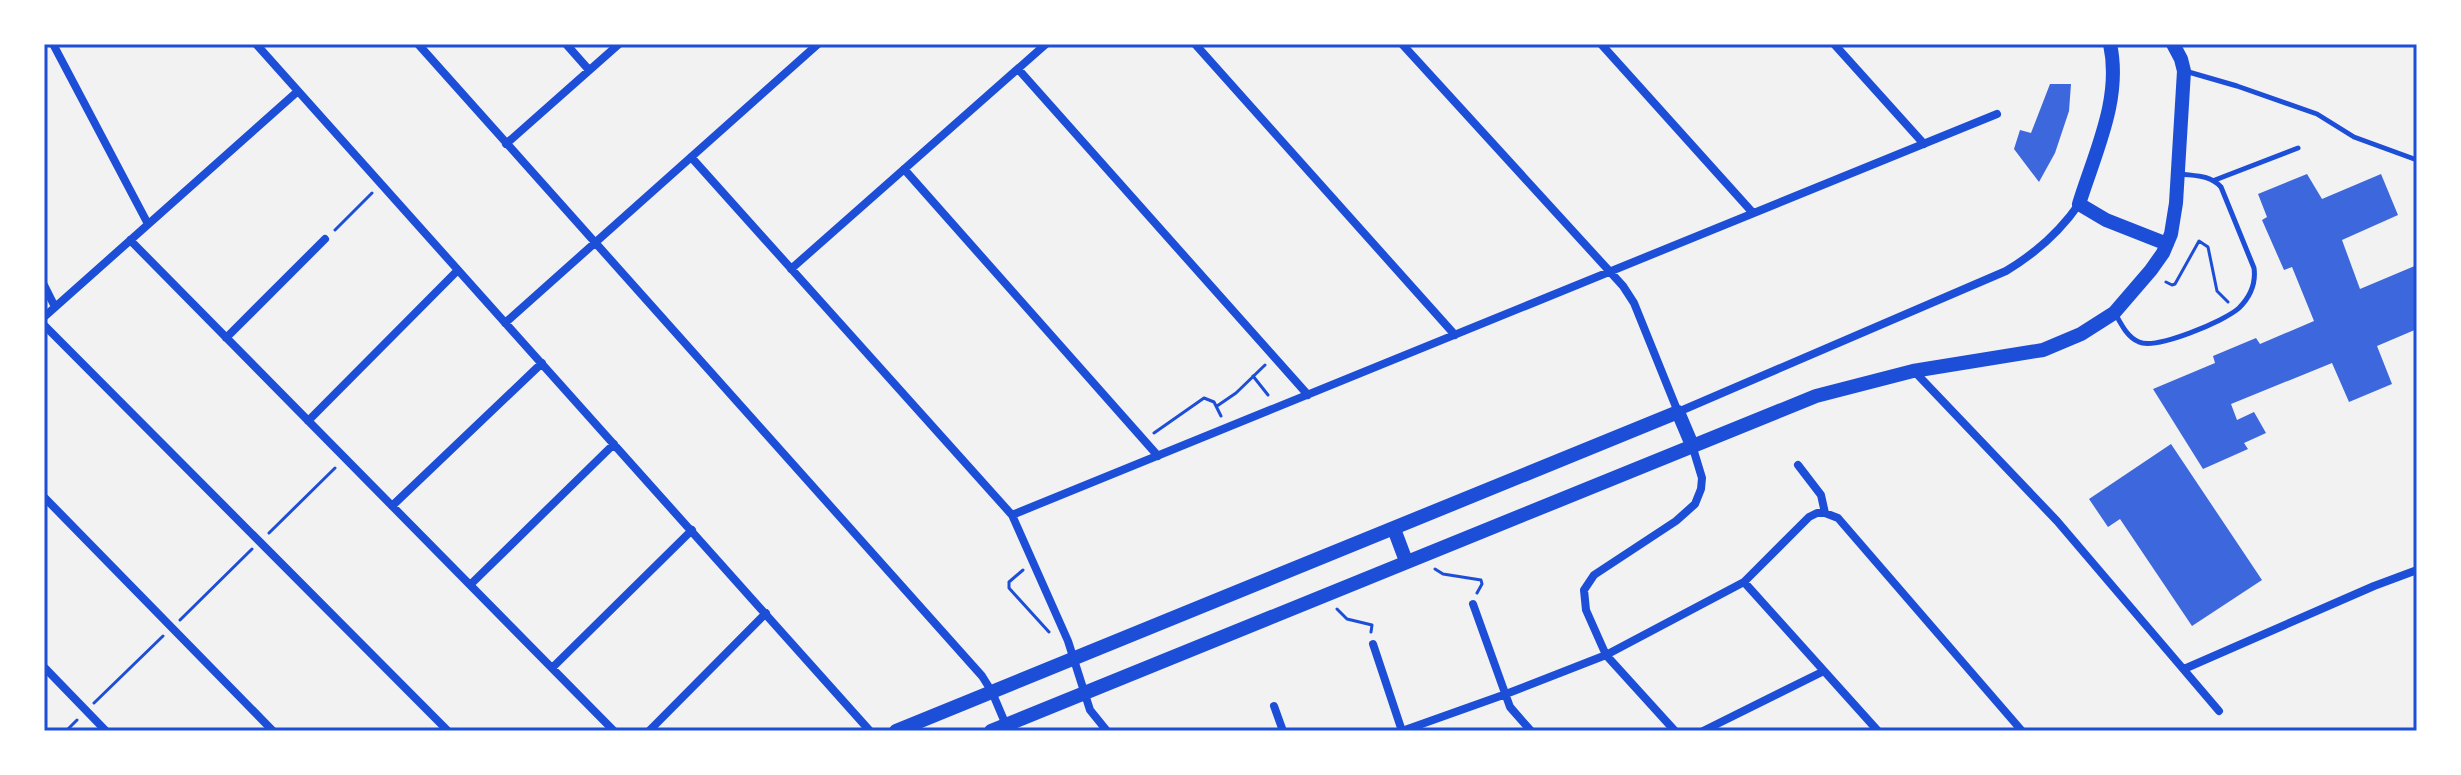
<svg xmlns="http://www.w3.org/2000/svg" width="2461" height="775" font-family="Inter,sans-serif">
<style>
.building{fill:#3d67dc}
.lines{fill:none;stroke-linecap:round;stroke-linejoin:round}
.path{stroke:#1d4ed8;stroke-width:3}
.service{stroke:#1d4ed8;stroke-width:5}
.minor{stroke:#1d4ed8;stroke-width:8}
.secondary{stroke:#1d4ed8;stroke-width:14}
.neatline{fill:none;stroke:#1d4ed8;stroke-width:3}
</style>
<rect width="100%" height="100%" fill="#f2f2f2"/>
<!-- building -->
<path class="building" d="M2050,84H2071L2069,111L2055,153L2039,182L2014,149L2020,130L2031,133Z
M2307,174L2322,199L2381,174L2398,215L2342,240L2360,289L2417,265V329L2377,346L2392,384L2349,402L2332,363L2231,404L2237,420L2254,412L2266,433L2244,443L2248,449L2203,469L2153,389L2215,363L2213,356L2256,338L2260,344L2314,321L2292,267L2284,270L2262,220L2267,217L2258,194Z
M2171,444L2262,580L2192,626L2120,519L2108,527L2089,499Z"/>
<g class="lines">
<!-- path -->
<path class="path" d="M335,230L372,193
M2166,282L2172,285L2175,284L2199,241L2208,247L2217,291L2228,302
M1253,376L1268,395
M1217,406L1236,393L1265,365
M1154,433L1204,398L1214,402L1221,416
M269,533L335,468
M1435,569L1443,574L1481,580L1482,584L1477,593
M1023,570L1009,582V588L1049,632
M1337,609L1347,619L1372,625L1371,632
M180,620L252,549
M94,703L163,636
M66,731L77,720"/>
<!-- service -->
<path class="service" d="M2185,71L2237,86L2317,114L2354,137L2417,160
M2215,180L2298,148
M2115,313C2121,324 2127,337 2139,342C2156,350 2225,321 2239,308C2250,297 2256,283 2254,268L2221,187C2210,175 2196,176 2181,174"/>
<!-- minor -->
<path class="minor" d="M53,44L148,224
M256,44L870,731
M418,44L982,676L992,692L1006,725
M566,44L589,70
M1195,44L1455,335
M1402,44L1623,286L1634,303L1678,412L2006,271C2036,253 2059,233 2079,204
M1601,44L1753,213
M1834,44L1924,144
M1018,69L1308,395
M506,144L619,44
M691,157L1012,515L1068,641L1090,710L1107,731
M904,169L1158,456
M130,240L614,731
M791,269L1046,44
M44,285L55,307
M44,317L298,91
M505,323L818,44
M44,325L448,731
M226,338L325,239
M1914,371L2057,521L2219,711
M308,421L458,270
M1798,465L1821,495L1825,513
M44,497L273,731
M392,506L542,363
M1825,513L1838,518L2022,731
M1012,515L1997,114
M1744,582L1878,731
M470,585L614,444
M1473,604L1510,707L1531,731
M1373,644L1402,731
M44,667L106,731
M552,668L692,530
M2184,669L2374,586L2417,570
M1274,706L1283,731
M649,731L766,613
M1402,731L1506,694L1606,655L1744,582L1809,517L1817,513H1825
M1675,731L1606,655L1586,610L1584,590L1594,575L1676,521L1695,504L1701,489L1702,478L1692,445
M1703,731L1824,671"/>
<!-- secondary -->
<path class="secondary" d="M2110,44C2122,99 2095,152 2079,204L2106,220L2167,244
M1394,529L1406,561
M896,731L1678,412L1692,445
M991,731L1816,396L1913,371L2043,350L2081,334L2114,313L2151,270L2163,253L2171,234L2176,203L2184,71L2181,59L2173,44"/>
</g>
<!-- border -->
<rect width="2461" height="775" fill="none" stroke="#ffffff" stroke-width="92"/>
<rect x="46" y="46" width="2369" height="683" class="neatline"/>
</svg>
